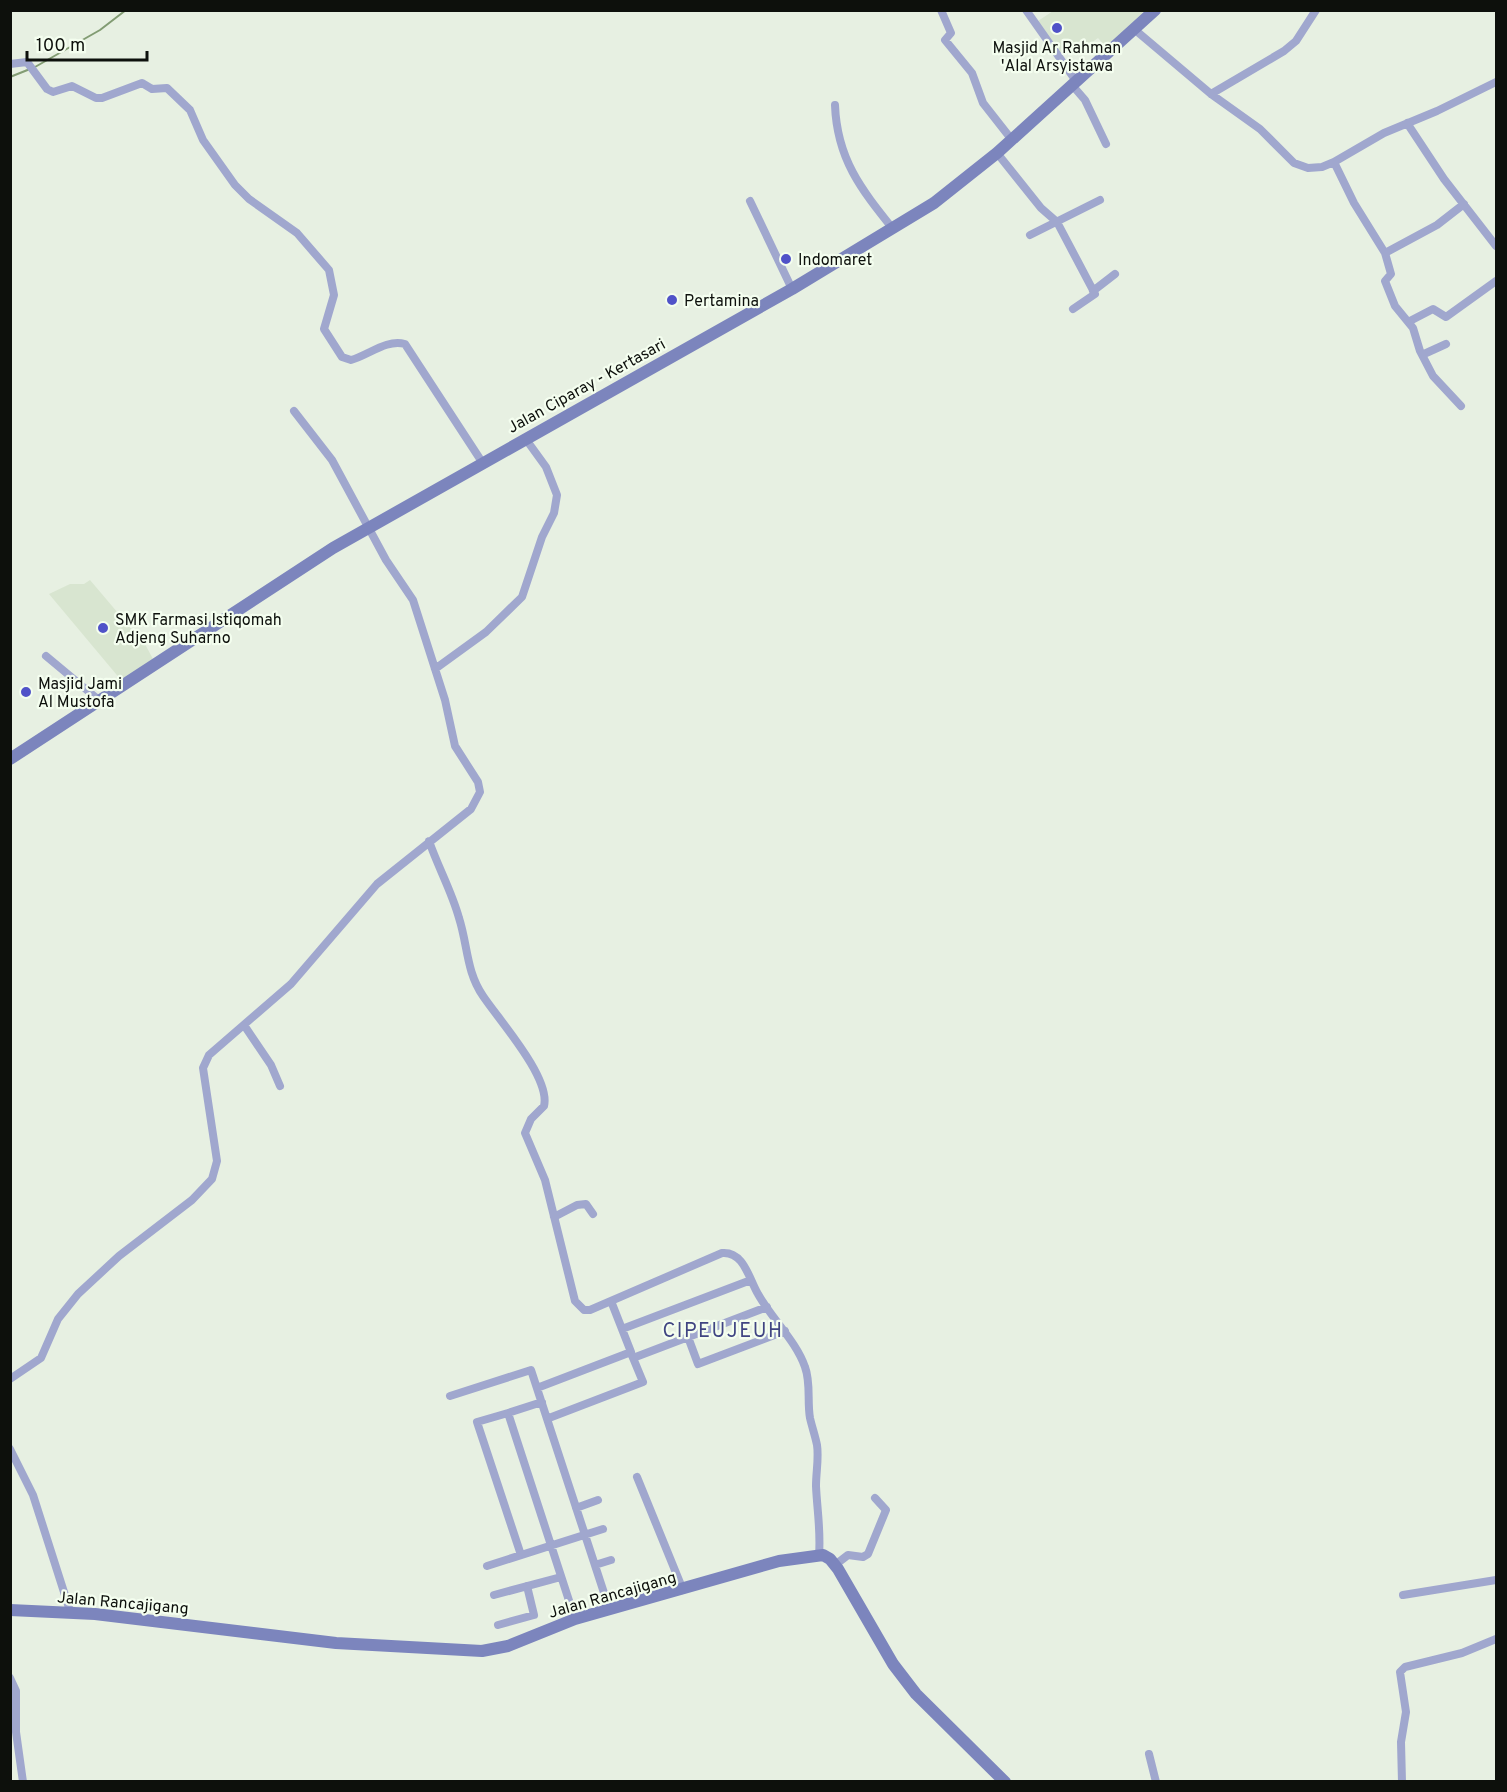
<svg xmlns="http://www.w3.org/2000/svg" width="1507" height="1792" font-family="Overpass,sans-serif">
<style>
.built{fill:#d8e5d0}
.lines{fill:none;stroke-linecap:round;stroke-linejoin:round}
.stream{stroke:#829c73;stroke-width:2}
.street{stroke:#a0a7ce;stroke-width:8}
.secondary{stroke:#7c85bd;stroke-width:12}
.poi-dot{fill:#5052c8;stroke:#f4feef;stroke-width:2}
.labels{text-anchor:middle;stroke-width:4.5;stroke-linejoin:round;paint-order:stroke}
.poi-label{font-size:16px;fill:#0d100c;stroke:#f4feef;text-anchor:start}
.street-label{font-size:16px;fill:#0d100c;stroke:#f4feef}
.quarter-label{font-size:20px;letter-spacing:1.5px;fill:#404582;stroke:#f4feef}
</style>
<rect width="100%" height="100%" fill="#e7f0e2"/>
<!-- built -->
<path class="built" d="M1141,10L1143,13L1106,47L1098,38L1087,46L1081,40L1058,55L1035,23L1053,11Z
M90,580L146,646L153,659L121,680L49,594L70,584H84Z"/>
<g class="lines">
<!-- stream -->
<path class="stream" d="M35,67L100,30L126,10
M10,77L30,69"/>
<!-- street -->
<path class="street" d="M941,10L951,33L945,40L972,73L983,103L1012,140
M1026,10L1076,81
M1134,29L1211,94L1260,129L1294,163L1308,168L1322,167L1334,162L1384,133L1437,111L1496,82
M10,64L27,62L47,89L53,92L72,86L96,98H102L142,83L152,89L167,88L190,110L203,140L235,185L249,199L297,233L329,270L334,295L324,329L342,357L351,360C369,355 386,339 405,344L482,462
M1072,85L1085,100L1106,144
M1211,94L1284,51L1296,41L1316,10
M835,105C837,159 861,189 893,229
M1407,123L1444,179L1496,246
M997,153L1041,208L1057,222L1095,294L1073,309
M1334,162L1354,203L1385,253L1391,274L1385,281L1395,306L1413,328L1420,351L1433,376L1461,406
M750,201L792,289
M1030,235L1100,200
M1385,253L1437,225L1464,204
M1093,291L1115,274
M1408,322L1433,309L1446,317L1496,281
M1424,354L1446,344
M46,656L100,701
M435,669L486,632L522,597L542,537L554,513L557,495L546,467L525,438
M429,841C438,867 452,892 459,918C468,946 466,971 483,996C499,1020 551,1078 544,1106L531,1119L525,1133L545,1180L575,1301L584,1310H590L722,1253C744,1251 749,1279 758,1294C772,1319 796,1341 805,1367C811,1383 807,1401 810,1418C812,1427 815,1435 817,1445C819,1458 816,1472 816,1486C817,1509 821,1531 819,1555
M244,1025L271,1065L280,1086
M554,1217L577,1205L586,1204L593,1214
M622,1329L751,1280
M688,1337L698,1364L785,1331
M633,1358L767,1307
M10,1379L41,1358L58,1319L78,1294L119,1256L192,1200L212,1179L217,1161L203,1068L209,1055L291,984L377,884L471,809L480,792L478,782L455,746L445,700L413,600L386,560L332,460L294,411
M537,1388L631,1352L611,1301
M450,1396L531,1370L607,1602
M542,1402L508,1413L575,1619
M508,1413L477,1422L521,1555
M549,1418L643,1382L631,1353
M10,1449L33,1495L71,1614
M637,1477L683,1590
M576,1508L598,1500
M595,1565L611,1560
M835,1565L848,1555L863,1557L868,1554L886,1510L875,1498
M487,1566L603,1529
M494,1595L561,1577
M1403,1595L1496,1580
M498,1625L534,1615L527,1586
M10,1678L16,1691V1732L23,1782
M1149,1754L1156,1782
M1402,1782L1401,1742L1406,1712L1400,1672L1405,1667L1462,1653L1496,1639"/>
<!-- secondary -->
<path class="secondary" d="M10,759L333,548L792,289L934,203L997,153L1155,10
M10,1610L95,1614L336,1643L482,1651L508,1646L575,1619L779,1561L823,1555L830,1559L838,1569L893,1664L916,1694L1005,1782"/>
</g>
<!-- markers -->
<g class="poi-dot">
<circle cx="1057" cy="28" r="6"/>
<circle cx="786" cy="259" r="6"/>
<circle cx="672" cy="300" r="6"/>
<circle cx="103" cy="628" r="6"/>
<circle cx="26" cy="692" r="6"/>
</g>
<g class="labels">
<!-- poi labels -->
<g class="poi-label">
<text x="1057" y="53" text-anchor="middle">Masjid Ar Rahman<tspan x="1057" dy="18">'Alal Arsyistawa</tspan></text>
<text x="798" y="265">Indomaret</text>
<text x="684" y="306">Pertamina</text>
<text x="115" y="625">SMK Farmasi Istiqomah<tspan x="115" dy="18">Adjeng Suharno</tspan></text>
<text x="38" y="689">Masjid Jami<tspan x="38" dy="18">Al Mustofa</tspan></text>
</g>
<!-- street labels -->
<g class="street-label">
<text transform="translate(586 385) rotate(-29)" y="6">Jalan Ciparay - Kertasari</text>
<text transform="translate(612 1594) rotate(-16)" y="6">Jalan Rancajigang</text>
<text transform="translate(123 1602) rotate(5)" y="6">Jalan Rancajigang</text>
</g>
<!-- quarter labels -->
<g class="quarter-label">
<text x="723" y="1337">CIPEUJEUH</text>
</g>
</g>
<!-- border -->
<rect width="1507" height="1792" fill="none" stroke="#0d100c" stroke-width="24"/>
<!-- scale -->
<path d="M27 51v9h120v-9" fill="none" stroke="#0d100c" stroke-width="3"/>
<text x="36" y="51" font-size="18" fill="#0d100c" stroke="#f4feef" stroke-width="4.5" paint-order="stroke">100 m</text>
</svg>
